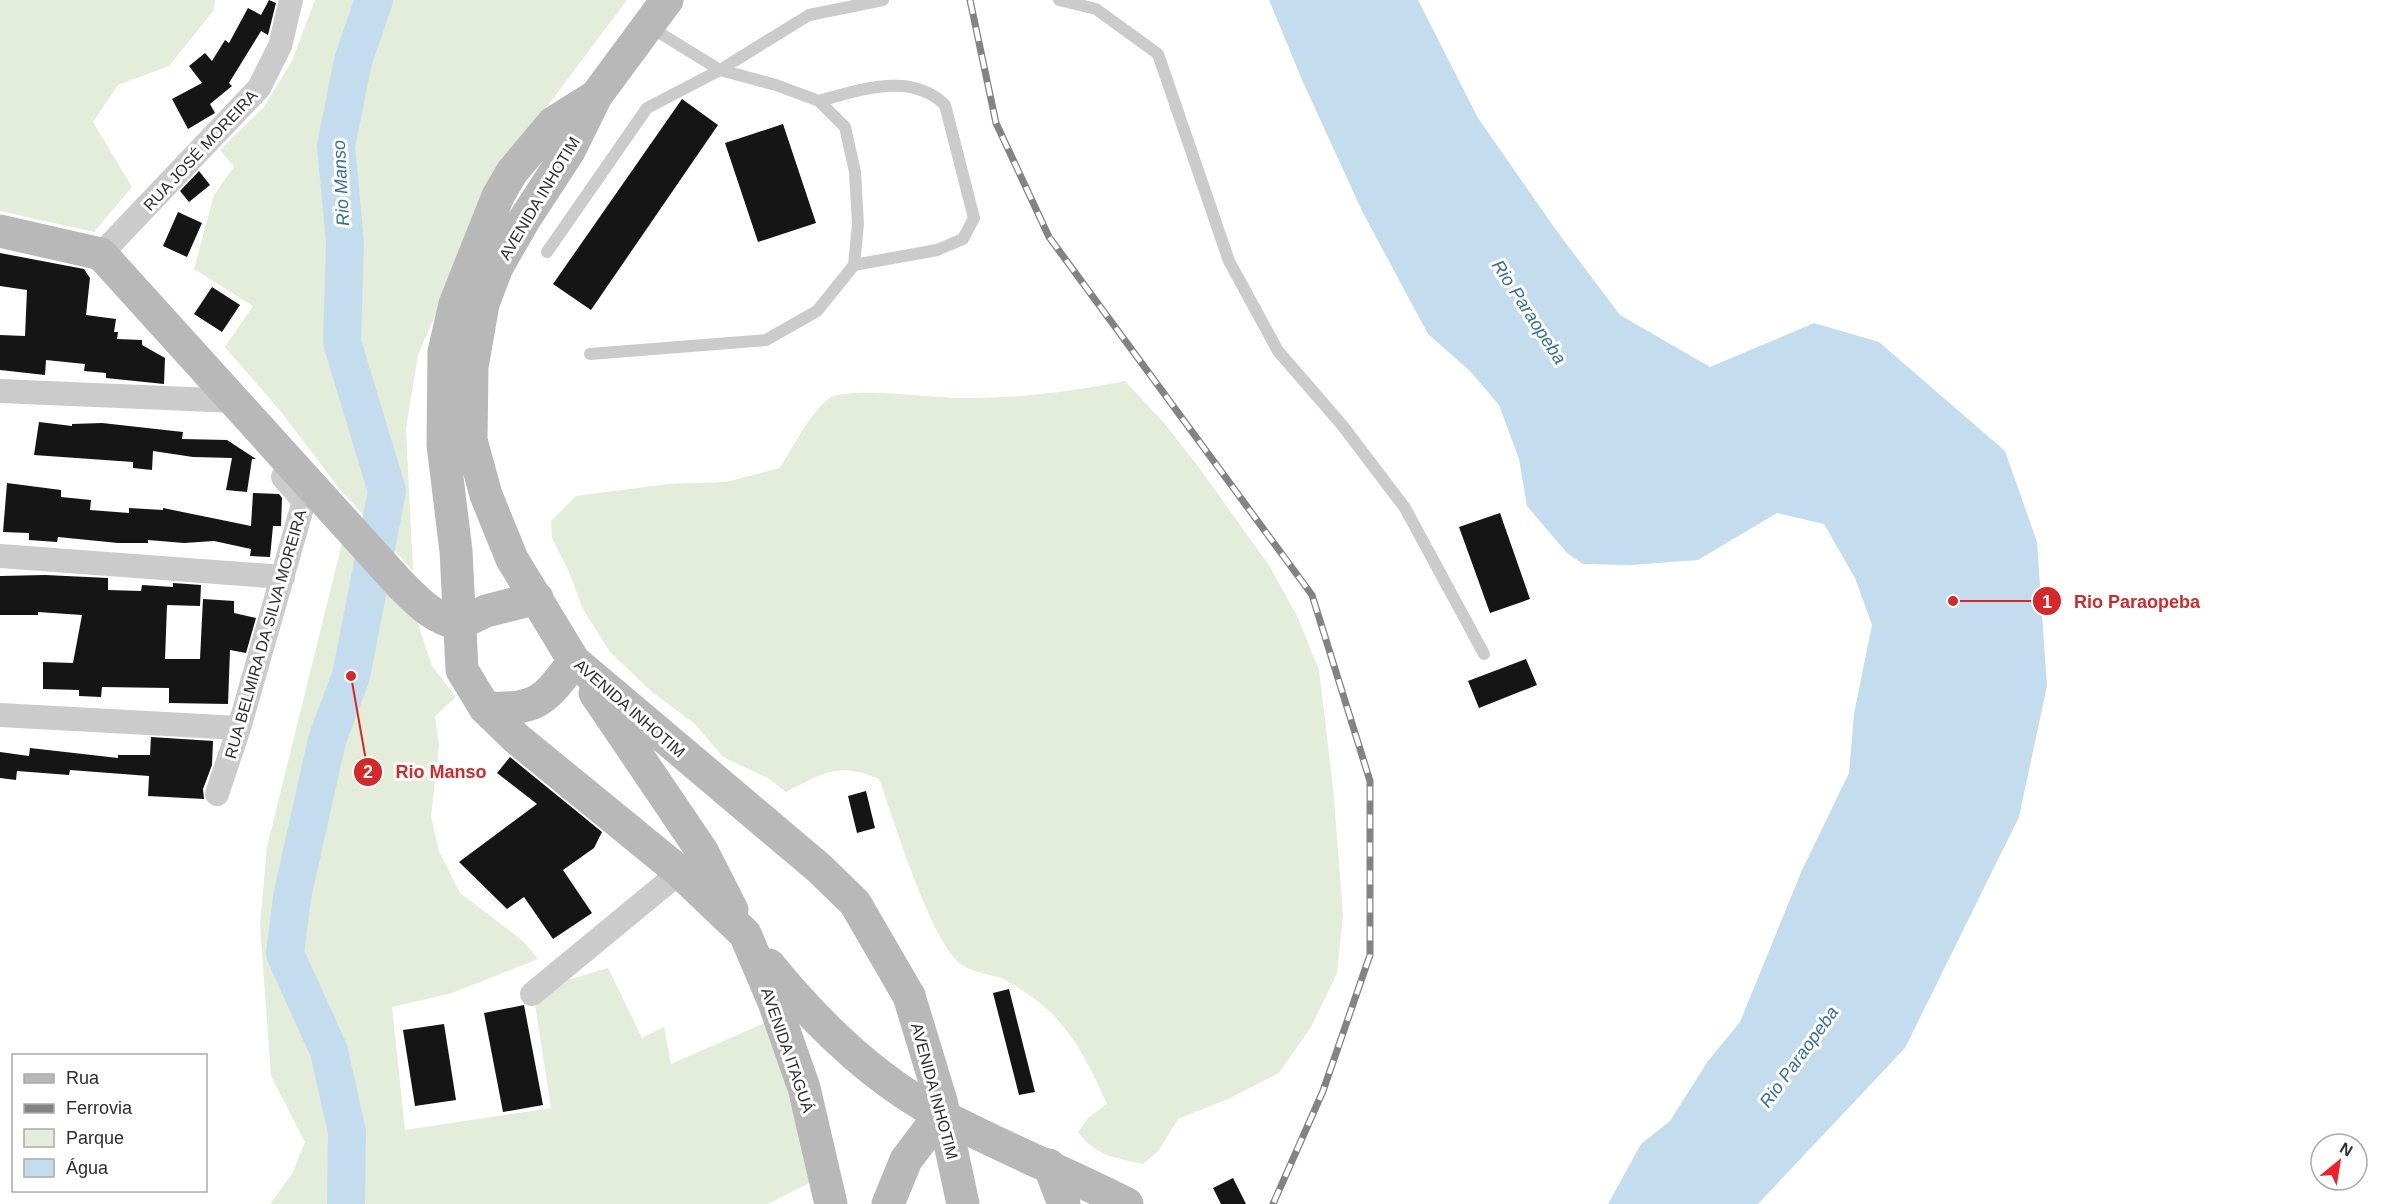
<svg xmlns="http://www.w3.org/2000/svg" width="2381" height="1204" font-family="Helvetica,sans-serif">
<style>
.green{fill:#e3edda}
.water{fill:#c4ddee}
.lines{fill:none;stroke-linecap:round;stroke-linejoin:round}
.river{stroke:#c4ddee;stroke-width:38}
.building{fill:#151515}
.lane{stroke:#cbcbcb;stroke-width:12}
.street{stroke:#cbcbcb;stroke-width:24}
.secondary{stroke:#b8b8b8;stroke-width:33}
.rail-casing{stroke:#838383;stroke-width:7}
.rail{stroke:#fff;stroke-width:4.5;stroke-dasharray:14;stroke-linecap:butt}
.secondary-bridge{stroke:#b8b8b8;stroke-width:33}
.labels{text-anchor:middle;stroke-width:6;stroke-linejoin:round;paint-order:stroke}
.street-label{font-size:16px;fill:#2e2e2e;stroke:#fff}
.water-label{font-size:18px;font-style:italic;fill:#346f97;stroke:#fff}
.leader{fill:none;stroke:#d62828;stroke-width:2}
.callout-dot{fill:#d62828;stroke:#fff;stroke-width:2}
.mark-label{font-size:18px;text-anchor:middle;font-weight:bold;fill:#fff}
.callout-label{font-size:18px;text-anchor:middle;font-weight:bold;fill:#d62828;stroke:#fff;stroke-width:6;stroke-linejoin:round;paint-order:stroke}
</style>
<rect width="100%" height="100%" fill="#fff"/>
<!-- green -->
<path class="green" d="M0,0H215L214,10L169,66L118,85L93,122L132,187L94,232L0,211Z
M315,0H627L495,176L418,355L406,429L413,571L338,487L282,413L225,347L253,306L194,269L214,195L234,167L220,150L264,107L292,61Z
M1125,381L1164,423L1200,469L1270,567L1297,616L1319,670L1333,787L1343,915L1337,973L1311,1027L1279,1073L1230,1098L1178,1119L1159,1150L1143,1164C1114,1157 1097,1157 1078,1132L1088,1118L1107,1104C1082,1048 1062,1010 1005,980C992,974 974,973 962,965C931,944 893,817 879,779C838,761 823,773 786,792L768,778L723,757L695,724L652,692L610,652L583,609L569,572L552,538L551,521L576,496L668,484L726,482L780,468C791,451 815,403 834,396C863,387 937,399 971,398C1023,398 1075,391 1125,381Z
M343,539L417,621L432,666L456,697L435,716L439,745L431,817L439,851L460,893L523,941L538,959L452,993L392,1007L405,1130L551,1108L535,1004L568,980L608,968L642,1038L664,1027L671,1064L769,1021L811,1182L768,1204H270L292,1174L305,1142L271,1076L260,925L267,847Z"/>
<!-- water -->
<path class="water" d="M1269,0H1418L1478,118L1556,230L1620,315L1710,367L1814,323L1879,342L2005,451L2037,542L2047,686L2019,817L1905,1048L1758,1204H1608L1641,1144L1670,1121L1708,1061L1740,1022L1802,870L1849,773L1854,714L1872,625L1855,578L1824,524L1777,513L1698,560L1631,565L1583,564L1567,553L1527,506L1519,459L1499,405L1470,371L1428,334L1362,211L1303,82Z"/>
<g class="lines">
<!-- river -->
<path class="river" d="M346,1204L347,1132L329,1051L285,954L292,897L327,740L351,676L387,491L342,342L345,243L336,146L353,61L374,0"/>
</g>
<!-- building -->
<path class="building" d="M269,0L276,3L268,35L261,31L229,83L232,86L210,104L215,113L188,129L172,99L202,83L189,66L205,53L212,61L225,40L229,43L248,8L261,15Z
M682,99L718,125L591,310L553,284Z
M783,124L816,223L758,242L725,143Z
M199,171L210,185L189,202L180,191Z
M178,212L202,223L187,257L163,246Z
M0,253L84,269L90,278L86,315L116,319L114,332H118L117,339L142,340V345L165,358L164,384L106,378V373L84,371L85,364L46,360L45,375L0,370V335L25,336L27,290L0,286Z
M212,287L240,305L222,332L194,314Z
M39,422L72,426V424L102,423L183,432L182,439L227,440L256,459H252L247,492L226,490L232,458L193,457L153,451L152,470L133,468V462L34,455Z
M7,483L61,490V497L91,500L90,510L129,513V508L163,510V508L251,526L253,493L279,494L282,498L281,526H273L270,557L250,556L251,549L214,541L184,543L148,540V543H118L58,537L57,542L29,540V533L3,532Z
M1500,513L1530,599L1490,613L1459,527Z
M45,575L108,578V590L141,591L142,585L173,587V583L201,585L200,606L167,605L165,659H200L203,599L234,601V613L256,618L246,653L230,650L228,704L169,703V688L102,687L101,697L79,696V690L43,689V662L73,663L82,615L38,612V615H0V576Z
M1526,659L1537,685L1479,708L1468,681Z
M151,737L213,741L212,765L203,789L204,799L148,796L149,776L70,770L69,775L17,771L16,780L0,778V752L29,756L30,748L118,758V755H150Z
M510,757L602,832L594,848L563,870L592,913L553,939L524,897L507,909L459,862L537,804L497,773Z
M866,791L875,828L857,833L848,796Z
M1009,989L1035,1092L1019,1095L993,993Z
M524,1005L543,1105L503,1112L484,1013Z
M444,1024L456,1100L415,1106L403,1030Z
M1233,1178L1246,1204H1221L1213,1188Z"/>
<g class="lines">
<!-- lane -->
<path class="lane" d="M1059,0L1096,9L1158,54L1229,261L1278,351L1342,425L1405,508L1484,654
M819,101C860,90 911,71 945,105L974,218L963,239L937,250L854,265
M547,252L647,108L720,70L809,15L883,0
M590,354L766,340L817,311L854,265L858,224L855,172L845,127L819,101L776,85L720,70L650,27"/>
<!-- street -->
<path class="street" d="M101,254L259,88L280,46L291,0
M0,391L236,401
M0,556L283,577
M0,715L239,728
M217,794L239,728L304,501L283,477
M532,994L680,872"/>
<!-- secondary -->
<path class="secondary" d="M667,0L596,96L569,151L524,220L497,267L483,304L472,367L471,440L486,495L512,559L574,661L819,868L855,903L909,996
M596,96L553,123L512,172L498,196L455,304L444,352L443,445L456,551L462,670L485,708L516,738L680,872L745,934L774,1002L804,1088L831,1204
M0,231L101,254L401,585C419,603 433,618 459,624
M459,624L486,611L537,598
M595,693L702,851L732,910
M485,708C537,710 544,702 574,661
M769,965C817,1024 873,1079 941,1115C1001,1147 1066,1173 1127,1204
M1049,1165L1064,1204
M888,1204L906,1160L940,1115"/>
<defs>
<path id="rail" d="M970,0L996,123L1049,237L1312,595L1370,781V955L1323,1091L1273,1204"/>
</defs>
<!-- rail casing -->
<use href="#rail" class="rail-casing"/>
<!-- rail -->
<use href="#rail" class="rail"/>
<!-- secondary-bridge -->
<path class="secondary-bridge" d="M909,996L941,1101L963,1204"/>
</g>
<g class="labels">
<!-- street labels -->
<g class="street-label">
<text transform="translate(200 150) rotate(-47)" y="6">RUA JOSÉ MOREIRA</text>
<text transform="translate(539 198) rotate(-59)" y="6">AVENIDA INHOTIM</text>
<text transform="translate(265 634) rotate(-74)" y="6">RUA BELMIRA DA SILVA MOREIRA</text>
<text transform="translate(630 708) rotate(41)" y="6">AVENIDA INHOTIM</text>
<text transform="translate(788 1050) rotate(71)" y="6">AVENIDA ITAGUÁ</text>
<text transform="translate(935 1091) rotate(75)" y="6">AVENIDA INHOTIM</text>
</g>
<!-- water labels -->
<g class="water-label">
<text transform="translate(341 183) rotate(-93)" y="6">Rio Manso</text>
<text transform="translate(1529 312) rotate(57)" y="6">Rio Paraopeba</text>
<text transform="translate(1799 1057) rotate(-54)" y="6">Rio Paraopeba</text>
</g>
</g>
<!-- callouts -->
<path class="leader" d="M1953 601L2047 601M351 676L368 772"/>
<g class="callout-dot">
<circle cx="1953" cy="601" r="6"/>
<circle cx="351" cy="676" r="6"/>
<circle cx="2047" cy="601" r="15"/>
<circle cx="368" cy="772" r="15"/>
</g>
<g class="mark-label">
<text x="2047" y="608">1</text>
<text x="368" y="778">2</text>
</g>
<g class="callout-label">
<text x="2137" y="608">Rio Paraopeba</text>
<text x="441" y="778">Rio Manso</text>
</g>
<!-- legend -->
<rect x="12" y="1054" width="195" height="138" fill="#ffffff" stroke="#ababab" stroke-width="1.5"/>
<rect x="24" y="1074" width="30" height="9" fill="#b8b8b8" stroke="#ababab" stroke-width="1.5"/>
<text x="66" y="1084" font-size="18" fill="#2e2e2e">Rua</text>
<rect x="24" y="1104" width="30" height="9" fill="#838383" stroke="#ababab" stroke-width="1.5"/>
<text x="66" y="1114" font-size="18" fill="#2e2e2e">Ferrovia</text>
<rect x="24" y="1129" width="30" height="18" fill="#e3edda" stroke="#ababab" stroke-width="1.5"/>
<text x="66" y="1144" font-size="18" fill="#2e2e2e">Parque</text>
<rect x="24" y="1159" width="30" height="18" fill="#c4ddee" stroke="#ababab" stroke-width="1.5"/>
<text x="66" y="1174" font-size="18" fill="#2e2e2e">Água</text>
<!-- north arrow -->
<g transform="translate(2339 1162) rotate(30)"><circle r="28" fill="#ffffff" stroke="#ababab" stroke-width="1.5"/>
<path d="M0-4.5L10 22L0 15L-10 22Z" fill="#f51f2b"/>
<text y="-9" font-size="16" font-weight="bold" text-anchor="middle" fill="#2e2e2e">N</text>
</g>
</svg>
